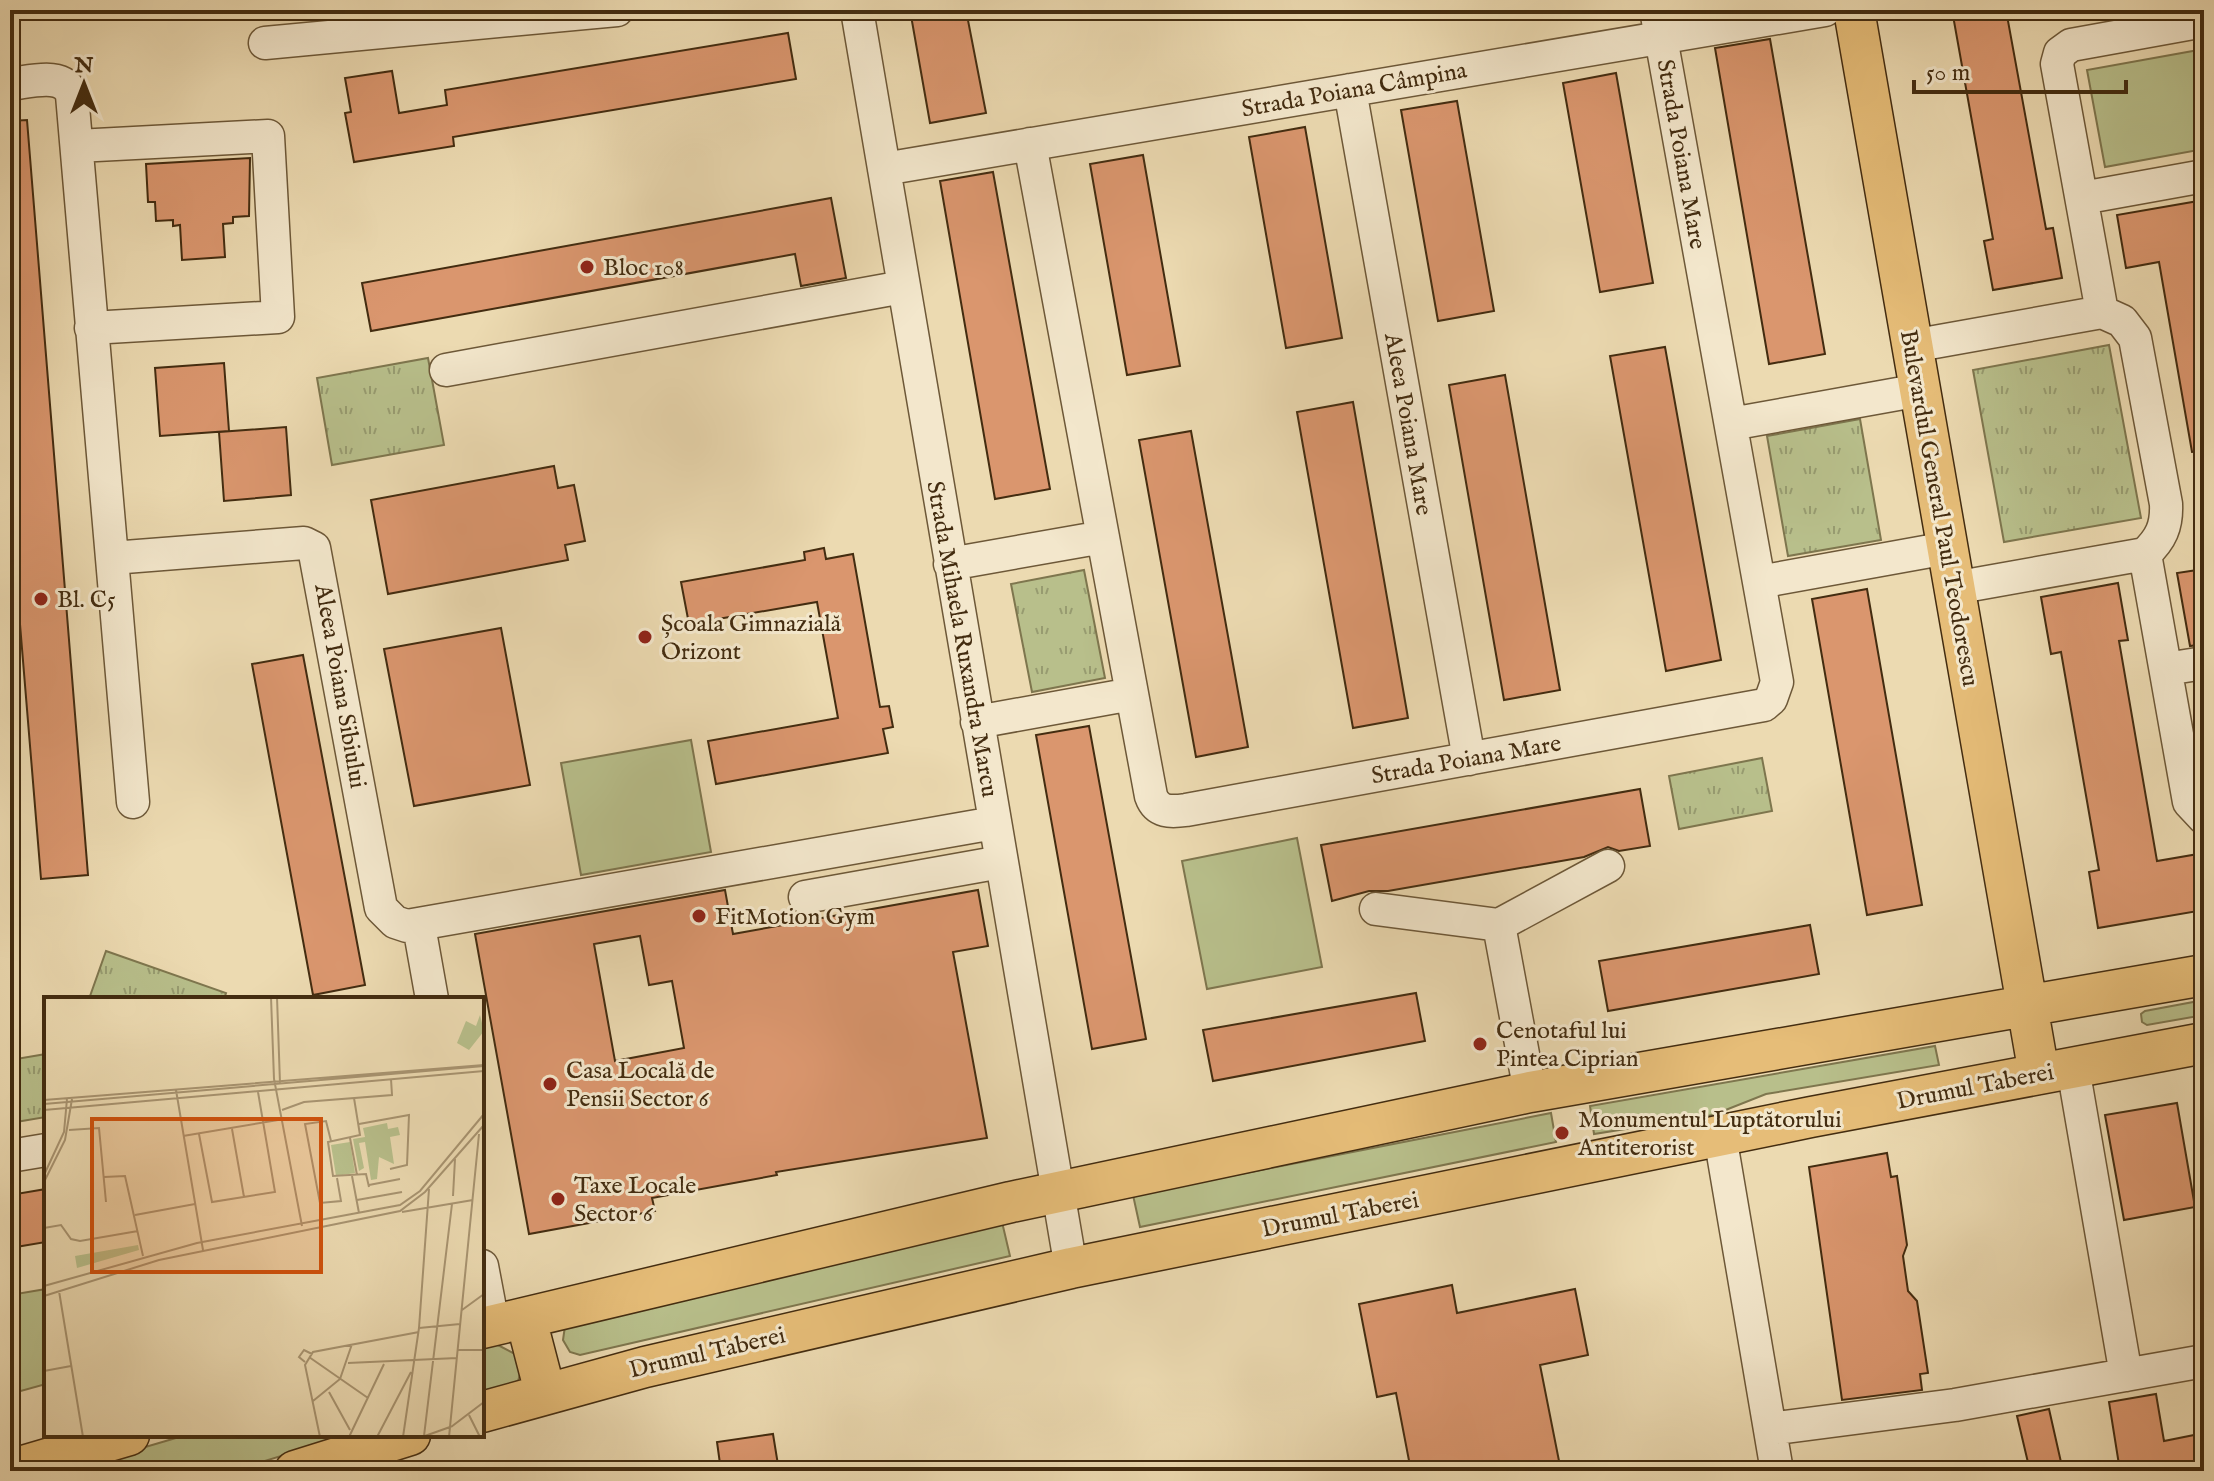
<svg xmlns="http://www.w3.org/2000/svg" width="2214" height="1481" font-family="'IM FELL English',serif">
<style>
.green{fill:#b8bf8b;stroke:#7e764e;stroke-width:2}
.park{fill:url(#park-tufts);stroke:#7e764e;stroke-width:2}
.building{fill:#da966e;stroke:#432c10;stroke-width:2;fill-rule:evenodd}
.lines{fill:none;stroke-linecap:round;stroke-linejoin:round}
.minor-casing{stroke:#6d5838;stroke-width:35}
.major-casing{stroke:#432c10;stroke-width:43}
.minor{stroke:#f3e7cc;stroke-width:32}
.major{stroke:#e6bd78;stroke-width:40}
.poi-dot{fill:#8f2418;stroke:#f3e7cc;stroke-width:3}
.labels{text-anchor:middle;stroke-width:6;stroke-linejoin:round;paint-order:stroke}
.street-label{font-size:24px;fill:#432c10;stroke:#f3e7cc}
.poi-label{font-size:24px;fill:#432c10;stroke:#f3e7cc;text-anchor:start}
.inset-road{fill:none;stroke:#a89471;stroke-width:2}
.view{fill:#cf520d;fill-opacity:0.15;stroke:#cf520d;stroke-width:4}
.inset-edge{fill:none;stroke:#432c10;stroke-width:4}
</style>
<defs>
<pattern id="park-tufts" width="24" height="20" patternUnits="userSpaceOnUse" patternTransform="scale(2)"><rect width="24" height="20" fill="#b8bf8b"/><path d="M3 7l-1-3M5 7V3M7 7l1-3M15 17l-1-3M17 17v-4M19 17l1-3" fill="none" stroke="#979b70"/></pattern>
</defs>
<rect width="100%" height="100%" fill="#ecdab1"/>
<filter id="stains"><feTurbulence type="fractalNoise" baseFrequency=".0025" numOctaves="4"/><feColorMatrix values="0 0 0 0 .2 0 0 0 0 .09 0 0 0 0 .02 0 0 0 .5 -.17"/></filter>
<radialGradient id="worn" r=".72"><stop offset=".6" stop-color="#630" stop-opacity="0"/><stop offset="1" stop-color="#630" stop-opacity=".3"/></radialGradient>
<!-- green -->
<path class="green" d="M2204,49V149L2105,167L2087,70Z
M691,740L711,852L581,875L561,763Z
M1297,838L1322,967L1207,989L1182,861Z
M2204,1000V1015L2147,1025L2142,1022L2141,1014L2145,1011Z
M1935,1046L1939,1065L1766,1094L1713,1115L1594,1134L1590,1106Z
M1551,1113L1556,1142L1140,1227L1133,1195Z
M1002,1222L1010,1256L580,1355L570,1352L563,1340L565,1326Z
M46,1289V1384L10,1394V1295Z
M496,1344L519,1356L522,1368L518,1381L482,1395V1348Z
M186,1435H350L232,1471H64Z"/>
<!-- park -->
<path class="park" d="M2109,345L2141,518L2004,542L1973,370Z
M428,358L444,445L332,465L317,378Z
M1860,419L1881,540L1788,556L1767,436Z
M1084,570L1105,678L1032,692L1011,584Z
M1762,758L1772,811L1679,829L1669,776Z
M106,951L226,993L224,999H89Z
M46,1054V1117L10,1123V1060Z"/>
<!-- building -->
<path class="building" d="M910,10H966L986,113L930,123Z
M1952,10H2006L2046,229L2053,228L2062,278L1993,290L1984,241L1993,239Z
M788,33L796,79L453,137L454,146L354,162L345,113L351,112L345,78L392,71L399,113L447,105L445,90Z
M1770,39L1825,354L1769,364L1715,48Z
M1616,73L1653,283L1600,292L1563,83Z
M1457,101L1494,311L1438,321L1401,110Z
M27,120L88,875L41,879L10,503V121Z
M1305,127L1342,338L1286,348L1249,137Z
M1143,155L1180,366L1127,375L1090,164Z
M250,158L249,216L233,217V223L223,224L225,257L182,260L180,225L173,226V220L156,221L155,202H148L146,164Z
M993,172L1050,489L995,499L940,181Z
M831,198L846,278L801,286L795,254L371,331L362,283Z
M2204,200V451L2192,452L2159,262L2126,268L2117,215Z
M1665,347L1721,660L1666,671L1610,356Z
M224,363L229,431L160,436L155,368Z
M1505,375L1560,690L1504,700L1449,385Z
M1353,402L1408,718L1353,728L1297,412Z
M286,427L291,495L224,501L219,432Z
M1191,431L1248,747L1196,757L1139,440Z
M554,466L558,488L574,485L585,541L565,545L568,560L388,594L371,500Z
M824,548L826,559L853,554L880,707L889,706L893,727L883,729L888,753L716,784L708,741L838,718L817,602L689,624L681,582L805,560L804,552Z
M2204,569V644L2190,646L2177,573Z
M2118,583L2128,640L2119,641L2157,861L2204,853V910L2098,928L2089,872L2099,870L2061,652L2051,654L2041,597Z
M1867,589L1922,905L1867,915L1812,599Z
M501,628L530,785L414,806L384,649Z
M303,655L365,985L313,995L252,664Z
M1089,726L1146,1039L1092,1049L1036,735Z
M1640,789L1650,846L1619,851L1608,847L1584,857L1388,891H1369L1332,901L1321,845Z
M725,890L733,934L978,890L988,946L953,952L987,1138L776,1172L777,1175L652,1198L655,1211L529,1234L475,934ZM640,936L649,985L672,981L684,1048L615,1061L594,944Z
M1810,925L1819,974L1608,1011L1599,961Z
M1416,993L1425,1041L1213,1081L1203,1030Z
M2177,1103L2195,1207L2124,1220L2105,1115Z
M1887,1153L1891,1177L1897,1176L1907,1245L1903,1256L1908,1291L1917,1301L1928,1373L1920,1374L1922,1390L1842,1400L1809,1167Z
M46,1189V1242L10,1248V1195Z
M1452,1285L1457,1313L1575,1289L1588,1355L1540,1365L1561,1471H1411L1396,1393L1377,1397L1359,1304Z
M2156,1394L2164,1441L2204,1433V1471H2120L2109,1402Z
M2049,1409L2063,1471H2030L2017,1416Z
M773,1434L779,1471H721L717,1442Z"/>
<g class="lines">
<defs>
<path id="minor" d="M857,10L1071,1268
M265,43L617,10
M10,84C30,82 64,71 72,95L133,802
M1350,90L1469,759
M1030,144L1151,796C1157,813 1171,812 1186,810L1764,705L1771,699L1777,682L1656,10
M77,146L268,136L278,317L91,328
M884,169L1825,10
M2082,198L2204,176
M2102,312L2057,64L2060,53L2071,45L2204,21
M1912,346L2102,312L2122,321L2135,338L2166,504C2167,526 2161,539 2145,554L1954,588
M446,370L903,287
M1731,424L1920,390
M2145,554L2189,802L2204,818
M112,558L304,543L314,548L381,908L395,922L407,926L994,823
M950,564L1103,537
M1759,582L1947,548
M2166,669L2204,663
M977,722L1132,694
M805,897L1001,862
M1376,909L1499,925L1608,866
M1499,925L1530,1092
M419,926L432,999
M2073,1068L2126,1375
M1720,1136L1777,1471
M10,1156L46,1150
M482,1266L493,1324
M1770,1429L1955,1405L2204,1361"/>
<path id="major" d="M1854,10L2039,1074
M526,1319L545,1392
M482,1328L1011,1202L1530,1092L2204,975
M482,1412L645,1367L1071,1268L1811,1117L2204,1043
M10,1470L129,1435
M295,1471L410,1435"/>
</defs>
<!-- minor casing -->
<use href="#minor" class="minor-casing"/>
<!-- major casing -->
<use href="#major" class="major-casing"/>
<!-- minor -->
<use href="#minor" class="minor"/>
<!-- major -->
<use href="#major" class="major"/>
</g>
<!-- markers -->
<g class="poi-dot">
<circle cx="587" cy="267" r="8"/>
<circle cx="41" cy="599" r="8"/>
<circle cx="645" cy="637" r="8"/>
<circle cx="699" cy="916" r="8"/>
<circle cx="1480" cy="1044" r="8"/>
<circle cx="550" cy="1084" r="8"/>
<circle cx="1562" cy="1133" r="8"/>
<circle cx="558" cy="1199" r="8"/>
</g>
<g class="labels">
<!-- street labels -->
<g class="street-label">
<text transform="translate(1354 89) rotate(-10)" y="8">Strada Poiana Câmpina</text>
<text transform="translate(1682 154) rotate(80)" y="8">Strada Poiana Mare</text>
<text transform="translate(1409 424) rotate(80)" y="8">Aleea Poiana Mare</text>
<text transform="translate(1940 508) rotate(80)" y="8">Bulevardul General Paul Teodorescu</text>
<text transform="translate(963 639) rotate(80)" y="8">Strada Mihaela Ruxandra Marcu</text>
<text transform="translate(341 686) rotate(80)" y="8">Aleea Poiana Sibiului</text>
<text transform="translate(1466 759) rotate(-10)" y="8">Strada Poiana Mare</text>
<text transform="translate(1975 1086) rotate(-11)" y="8">Drumul Taberei</text>
<text transform="translate(1340 1214) rotate(-11)" y="8">Drumul Taberei</text>
<text transform="translate(707 1352) rotate(-13)" y="8">Drumul Taberei</text>
</g>
<!-- poi labels -->
<g class="poi-label">
<text x="603" y="275">Bloc 108</text>
<text x="57" y="607">Bl. C5</text>
<text x="661" y="631">Școala Gimnazială<tspan x="661" dy="28">Orizont</tspan></text>
<text x="715" y="924">FitMotion Gym</text>
<text x="1496" y="1038">Cenotaful lui<tspan x="1496" dy="28">Pintea Ciprian</tspan></text>
<text x="566" y="1078">Casa Locală de<tspan x="566" dy="28">Pensii Sector 6</tspan></text>
<text x="1578" y="1127">Monumentul Luptătorului<tspan x="1578" dy="28">Antiterorist</tspan></text>
<text x="574" y="1193">Taxe Locale<tspan x="574" dy="28">Sector 6</tspan></text>
</g>
</g>
<!-- overview -->
<g transform="translate(44 997)">
<rect width="440" height="440" fill="#ecdab1"/>
<path d="M436,18L440,34L425,53L413,46L422,24L432,29ZM343,126L344,132L354,130L356,138L346,140L350,167L335,160L333,182L327,183L321,145L315,146L320,171L315,174L309,142L321,140L319,131ZM94,248L95,253L33,271L31,259Z" fill="#b8bf8b"/>
<path d="M306,145L311,176L292,179L287,148Z" fill="#b8bf8b"/>
<path class="inset-road" d="M227,0L230,82L258,229M233,0L236,86M132,93L159,253M310,101L316,138L284,145L289,179L322,177L325,190M0,103L440,68M0,107L440,69M0,113L440,74M238,113L260,105L348,98L347,82M315,127L365,118L363,168L346,172M188,132L200,200M25,133L55,131L62,205M155,137L168,205L231,195L214,95M139,139L240,122M306,141L313,178M287,144L282,124L261,127L276,206L297,204L293,181M0,178L20,135L23,102M308,179L315,216M60,180L81,179L99,259M0,185L21,143L28,102M325,188L356,182M409,199L411,162M313,203L358,195M358,215L429,203M91,218L151,207M0,231L17,228L27,242L36,244L94,234M0,289L153,246L356,208L376,194L440,117M15,294L39,440M0,299L115,263L356,214L381,195L440,128M418,313L440,297M375,331L416,327M414,353H440M265,360L324,401M261,365L255,360L260,353L268,357M304,366L413,361M0,374L27,369M285,395L306,433M269,404L296,382L308,347M425,418L436,440M407,430L440,405M380,439L408,207M276,440L261,368L269,355L375,335M305,440L340,367M333,440L367,375M359,440L375,331L385,192M378,440L406,430M405,440L435,137"/>
<path class="view" d="M48,122H277V275H48Z"/>
<rect width="440" height="440" class="inset-edge"/>
</g>
<!-- margin -->
<rect width="2214" height="1481" fill="none" stroke="#ecdab1" stroke-width="40"/>
<rect x="12" y="12" width="2190" height="1457" fill="none" stroke="#432c10" stroke-width="4"/>
<rect x="20" y="20" width="2174" height="1441" fill="none" stroke="#432c10" stroke-width="2"/>
<!-- north arrow -->
<g transform="translate(84 84)" stroke="#f3e7cc" stroke-width="6" paint-order="stroke">
<path d="M0-6L14 30L0 20L-14 30Z" fill="#432c10"/>
<text y="-12" font-size="22" font-weight="bold" text-anchor="middle" fill="#432c10">N</text>
</g>
<!-- scale -->
<path d="M1914 80v12h212v-12" fill="none" stroke="#432c10" stroke-width="4"/>
<text x="1926" y="80" font-size="24" fill="#432c10" stroke="#f3e7cc" stroke-width="6" paint-order="stroke">50 m</text>
<rect width="100%" height="100%" filter="url(#stains)"/>
<rect width="100%" height="100%" fill="url(#worn)"/>
</svg>
